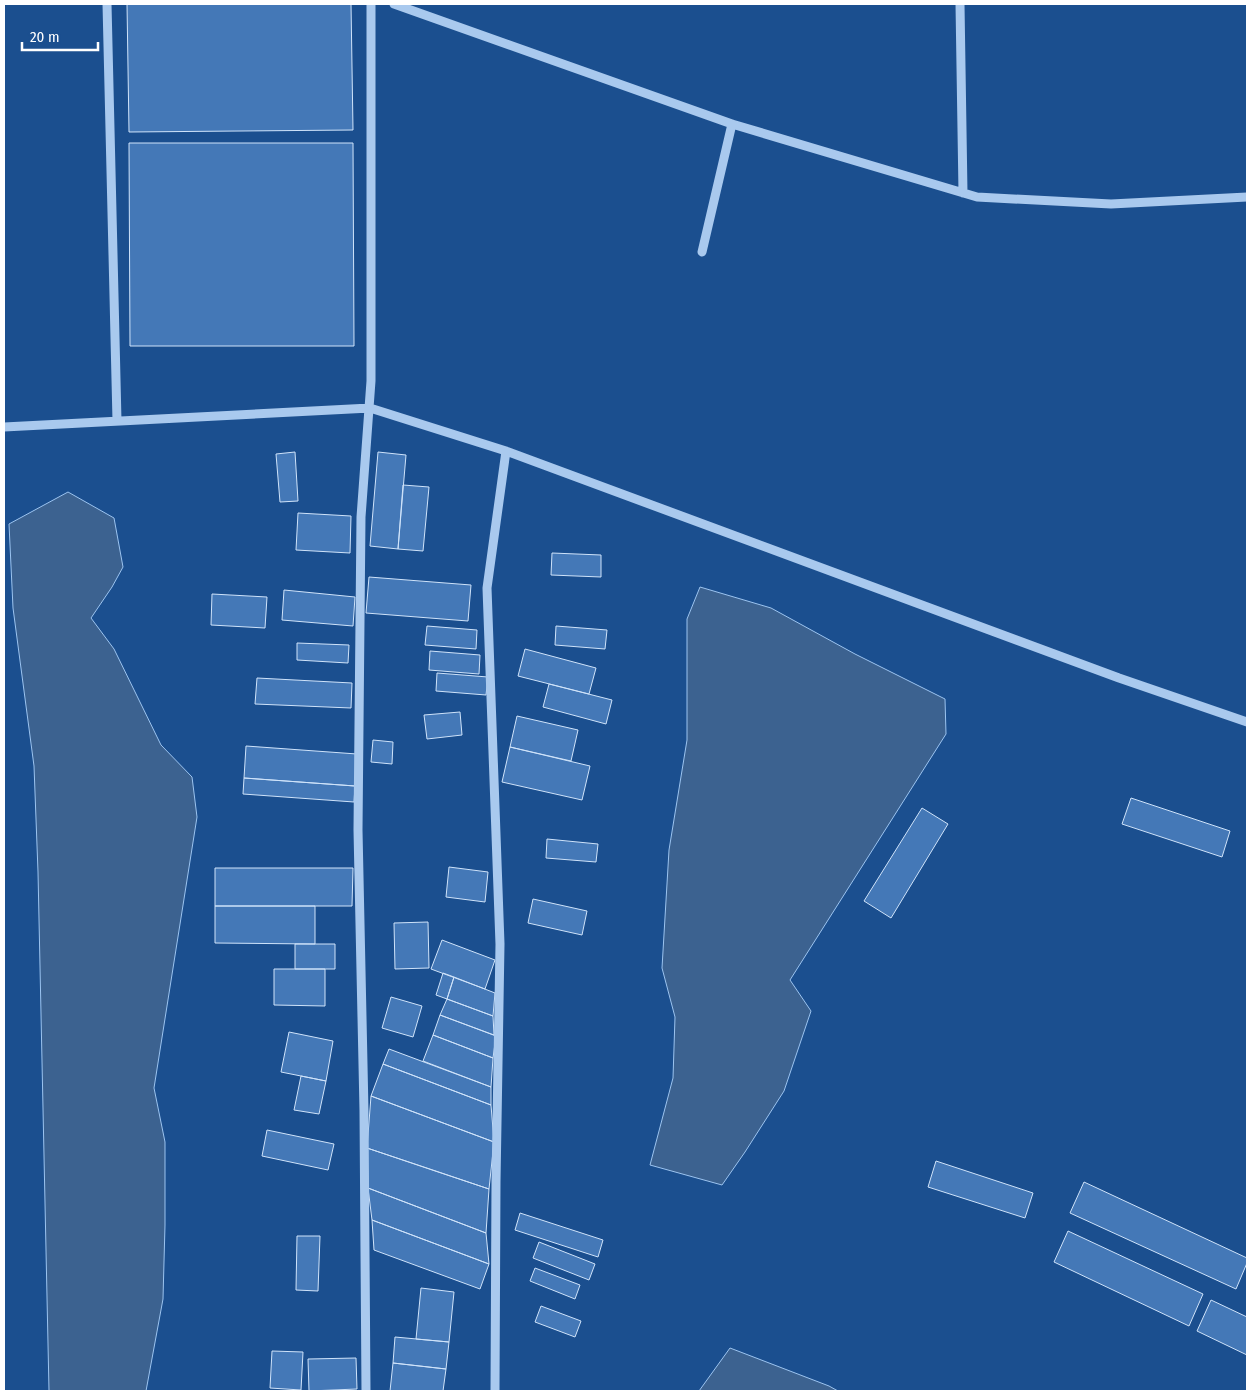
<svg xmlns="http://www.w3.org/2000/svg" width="1251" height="1395" font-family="'Fira Sans Condensed',sans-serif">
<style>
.water{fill:#3c6290;stroke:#9cc4f0}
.building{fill:#4478b7;stroke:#cfe3fa}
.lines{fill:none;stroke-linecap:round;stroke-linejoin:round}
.minor{stroke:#a9c9ee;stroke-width:9}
</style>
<rect width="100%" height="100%" fill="#1b4f8f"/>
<!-- water -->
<path class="water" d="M68,492L114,518L123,567L112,587L91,618L114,649L161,745L192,777L197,817L154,1088L165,1142V1225L163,1299L146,1391H49L38,872L34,766L13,608L9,524Z
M700,587L771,608L855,654L945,699L946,734L790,980L811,1011L784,1091L745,1152L722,1185L650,1165L673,1078L675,1017L662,968L669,850L687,740V619Z
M730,1348L829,1386L838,1391H699Z"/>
<!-- building -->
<path class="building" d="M127,4H351L353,130L129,132Z
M129,143H353L354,346H130Z
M295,452L298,501L280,502L276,454Z
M378,452L406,455L398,549L370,546Z
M403,485L429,487L423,551L398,549Z
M298,513L351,516L350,553L296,550Z
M552,553L601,555V577L551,575Z
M369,577L471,585L468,621L366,613Z
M284,590L355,597L353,626L282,620Z
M212,594L267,597L265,628L211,625Z
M427,626L477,630L476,649L425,645Z
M556,626L607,630L605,649L555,645Z
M297,643L349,645L348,663L297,660Z
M525,649L596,668L589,694L518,676Z
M430,651L480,655L479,674L429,670Z
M437,673L488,677L486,695L436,691Z
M257,678L352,683L351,708L255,704Z
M549,684L612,700L606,724L543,707Z
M460,712L462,735L427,739L424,715Z
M517,716L578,730L571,761L510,747Z
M373,740L393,742L392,764L371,762Z
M246,746L357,754L355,786L244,778Z
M510,747L590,766L582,800L502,782Z
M244,778L355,786L354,802L243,794Z
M1131,798L1230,831L1222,857L1122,824Z
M922,808L948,824L891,918L864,901Z
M547,839L598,844L596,862L546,858Z
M449,867L488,872L485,902L446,897Z
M215,868H353L352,906H215Z
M533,899L587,911L582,935L528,923Z
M215,906H315V944L215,943Z
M428,922L429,968L395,969L394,923Z
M442,940L495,960L485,989L431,969Z
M295,944H335V969H295Z
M274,969H325V1006L274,1005Z
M443,973L454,977L447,999L436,995Z
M454,977L495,993L493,1016L447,999Z
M391,997L422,1006L413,1037L382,1028Z
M447,999L493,1016L494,1035L440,1015Z
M440,1015L496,1036L493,1058L433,1035Z
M289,1032L333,1041L326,1081L281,1072Z
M433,1035L493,1058L491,1087L423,1061Z
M389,1049L491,1087V1105L383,1064Z
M383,1064L491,1105L494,1142L371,1096Z
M301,1076L326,1081L319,1114L294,1110Z
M371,1096L494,1142L489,1189L367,1148Z
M267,1130L334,1144L328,1170L262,1156Z
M367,1148L489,1189L486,1233L368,1188Z
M936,1161L1033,1193L1025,1218L928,1187Z
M1084,1182L1247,1258V1263L1236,1289L1070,1213Z
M368,1188L486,1233L489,1264L372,1220Z
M520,1213L603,1240L598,1257L515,1230Z
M372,1220L489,1264L480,1289L374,1250Z
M1068,1231L1203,1294L1189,1326L1054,1262Z
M297,1236H320L318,1291L296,1290Z
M539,1242L595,1264L589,1280L533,1258Z
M535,1268L580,1285L575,1299L530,1281Z
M421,1288L454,1292L449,1342L416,1339Z
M1211,1300L1247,1317V1355L1197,1331Z
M541,1306L581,1321L575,1337L535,1322Z
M395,1337L449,1342L446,1369L393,1363Z
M272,1351L303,1352L301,1390L270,1388Z
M356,1358L357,1389L309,1391L308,1359Z
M393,1363L446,1369L443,1391H390Z"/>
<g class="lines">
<!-- minor -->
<path class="minor" d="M107,4L117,421
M394,4L732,124L977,197L1111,204L1247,197
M960,4L963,193
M702,252L732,124
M4,427L370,408L506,451L1119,678L1247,722
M366,1391L364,1111L358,830L361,517L371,381V4
M495,1391L496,1182L500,944L487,588L506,451"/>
</g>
<!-- border -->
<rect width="1251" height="1395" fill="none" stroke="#ffffff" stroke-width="10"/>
<!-- scale -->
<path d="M22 42v8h76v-8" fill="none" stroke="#ffffff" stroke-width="2.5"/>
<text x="30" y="42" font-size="15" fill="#ffffff" stroke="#1b4f8f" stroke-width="4" paint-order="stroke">20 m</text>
</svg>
